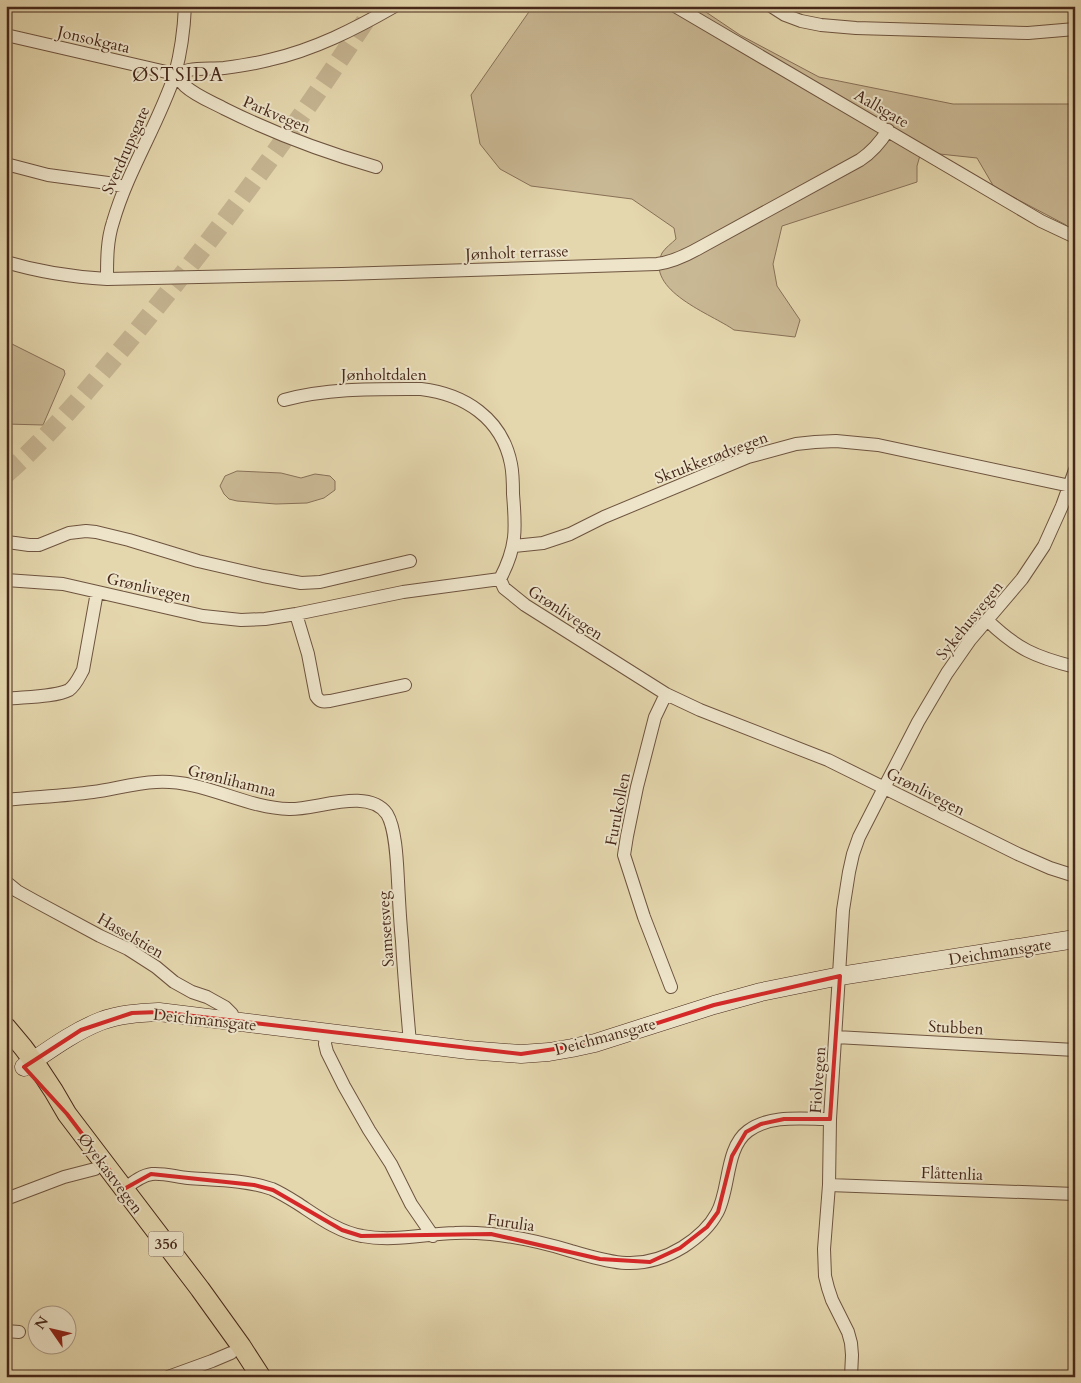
<svg xmlns="http://www.w3.org/2000/svg" width="1081" height="1383" font-family="Cardo,serif">
<style>
.green{fill:#c9b894;stroke:#887057}
.lines{fill:none;stroke-linecap:round;stroke-linejoin:round}
.primary-tunnel{stroke:#c4b390;stroke-width:19;stroke-dasharray:19 9;stroke-linecap:butt}
.street-casing{stroke:#6e543f;stroke-width:14}
.secondary-casing{stroke:#46281a;stroke-width:19}
.primary-casing{stroke:#46281a;stroke-width:21}
.street{stroke:#ede4ca;stroke-width:12}
.secondary{stroke:#ede4ca;stroke-width:18}
.primary{stroke:#e4d6ad;stroke-width:19}
.marked{fill:none;stroke:#d62828;stroke-width:4;stroke-linejoin:round}
.labels{text-anchor:middle;stroke-width:4;stroke-linejoin:round;paint-order:stroke}
.shield{fill:#ede4ca;stroke:#78604f;stroke-width:1}
.shield-label{font-size:15px;font-weight:bold;fill:#46281a}
.street-label{font-size:16px;fill:#46281a;stroke:#ede4ca}
.quarter-label{font-size:19px;letter-spacing:1px;fill:#46281a;stroke:#ede4ca}
</style>
<rect width="100%" height="100%" fill="#e4d6ad"/>
<filter id="stains"><feTurbulence type="fractalNoise" baseFrequency=".004" numOctaves="4"/><feColorMatrix values="0 0 0 0 .2 0 0 0 0 .09 0 0 0 0 .02 0 0 0 .5 -.17"/></filter>
<radialGradient id="worn" r=".72"><stop offset=".6" stop-color="#630" stop-opacity="0"/><stop offset="1" stop-color="#630" stop-opacity=".3"/></radialGradient>
<!-- green -->
<path class="green" d="M533,6H697L740,35L819,77L953,104H1075V235L1066,225L994,187L977,158L921,152L917,166V182L782,226L773,264L777,286L800,320L795,337L734,330C712,314 644,291 662,253C665,248 672,243 676,239L674,228L632,199L531,186L500,169L480,144L471,95Z
M6,341L64,370L65,374L43,425L6,424Z
M237,471L281,473L301,478L315,474L330,476L335,481V490L324,498L307,503L276,504L237,501L229,499L224,494L220,486L225,476Z"/>
<g class="lines">
<!-- primary-tunnel -->
<path class="primary-tunnel" d="M6,474C54,432 95,381 136,332C222,228 302,119 375,6"/>
<defs>
<path id="street" d="M675,6L1041,221L1075,237
M771,6L785,15L801,21L821,25L856,28L1028,33L1075,29
M6,35L175,74C179,73 184,71 189,70C200,68 212,69 224,68C239,66 254,64 269,60C314,50 355,29 395,6
M175,74C178,78 181,82 185,86C196,96 212,102 225,109C273,133 324,152 376,167
M6,164L48,175L108,183L125,187
M6,262C39,272 73,277 107,279L342,274L657,264C673,262 687,255 701,247L860,160C872,152 880,143 888,130
M107,279C107,259 107,240 113,222C128,170 158,125 175,74C181,52 184,29 185,6
M284,400C328,388 375,389 421,389C464,394 502,418 511,464C513,474 513,484 513,494C516,529 517,547 500,579
M6,542L15,543L29,545H39L69,533L86,531L96,532L129,540L198,561L263,576L301,583L320,582L410,561
M514,546L543,543L570,534L604,517L748,457L796,444L815,442L836,441L878,445L1075,487
M500,579L504,588L525,605L666,694L700,710L828,760L1018,854L1050,868L1075,876
M6,580L63,584L203,616L241,620L265,619L296,614L403,592L500,579
M296,614L308,654L316,696C320,702 322,702 330,701L405,685
M987,620C1017,649 1035,657 1075,667
M666,694L655,717L637,787L627,836L624,855L644,917L671,987
M6,699C22,697 56,697 69,690C76,685 79,677 83,670L97,592
M6,800C35,797 64,796 93,792C114,789 135,783 156,782C203,779 244,808 289,809C316,810 368,787 387,814C396,829 397,863 398,881C399,901 400,921 402,941C404,975 407,1009 410,1043
M6,882L17,891L35,901L100,936L128,949L156,967L174,982L192,992L207,997L225,1007L232,1014V1020
M326,1032L325,1044L327,1052L344,1086L369,1130L391,1164L411,1204L433,1236
M836,1037L1075,1050
M829,1185L1075,1194
M124,1189C132,1183 142,1175 152,1174C164,1173 177,1177 188,1178C216,1180 246,1180 272,1189C281,1193 289,1198 297,1203C317,1216 338,1232 362,1236C393,1242 424,1234 455,1233C467,1232 479,1233 491,1234C518,1237 545,1243 571,1251C589,1256 607,1262 626,1263C647,1264 665,1258 683,1247C697,1238 709,1228 717,1213C730,1190 725,1148 748,1131C771,1114 803,1119 830,1119
M6,1199L64,1177L95,1169
M6,1331L19,1332
M168,1377L212,1361L231,1353
M851,1377L852,1355L851,1343L848,1332L832,1300L828,1288L825,1276L824,1249L829,1185L830,1119L843,910L849,872L853,854L859,837L884,788L918,722L947,673L970,640L1022,579L1044,546L1062,506L1075,470"/>
<path id="secondary" d="M24,1067C49,1050 73,1032 101,1021C120,1014 140,1013 159,1012L468,1050L521,1054L549,1052L572,1048L595,1043L714,1005L761,992L840,976L1075,939"/>
<path id="primary" d="M6,1027C30,1054 50,1083 67,1114L200,1289L241,1346L261,1377"/>
</defs>
<!-- street casing -->
<use href="#street" class="street-casing"/>
<!-- secondary casing -->
<use href="#secondary" class="secondary-casing"/>
<!-- primary casing -->
<use href="#primary" class="primary-casing"/>
<!-- street -->
<use href="#street" class="street"/>
<!-- secondary -->
<use href="#secondary" class="secondary"/>
<!-- primary -->
<use href="#primary" class="primary"/>
</g>
<!-- marked area -->
<path class="marked" d="M840,976L830,1119H784L761,1124L746,1132L732,1156L718,1212L707,1227L680,1248L650,1262L600,1259L491,1234L361,1236L342,1230L273,1190L254,1185L151,1174L124,1189L67,1114L24,1067L81,1030L132,1013L159,1012L521,1054L595,1043L714,1005Z"/>
<g class="labels">
<!-- shield labels -->
<rect class="shield" x="148.5" y="1231.5" width="35" height="25" rx="4"/>
<g class="shield-label">
<text x="166" y="1249">356</text>
</g>
<!-- street labels -->
<g class="street-label">
<text transform="translate(94 39) rotate(13)" y="6">Jonsokgata</text>
<text transform="translate(882 108) rotate(30)" y="6">Aallsgate</text>
<text transform="translate(277 114) rotate(23)" y="6">Parkvegen</text>
<text transform="translate(125 150) rotate(-66)" y="6">Sverdrupsgate</text>
<text transform="translate(517 252) rotate(-2)" y="6">Jønholt terrasse</text>
<text x="384" y="380">Jønholtdalen</text>
<text transform="translate(711 457) rotate(-21)" y="6">Skrukkerødvegen</text>
<text transform="translate(149 587) rotate(13)" y="6">Grønlivegen</text>
<text transform="translate(566 612) rotate(33)" y="6">Grønlivegen</text>
<text transform="translate(969 620) rotate(-51)" y="6">Sykehusvegen</text>
<text transform="translate(232 780) rotate(14)" y="6">Grønlihamna</text>
<text transform="translate(926 791) rotate(27)" y="6">Grønlivegen</text>
<text transform="translate(617 809) rotate(-79)" y="6">Furukollen</text>
<text transform="translate(385 929) rotate(-94)" y="6">Samsetsveg</text>
<text transform="translate(131 935) rotate(30)" y="6">Hasselstien</text>
<text transform="translate(1000 951) rotate(-9)" y="6">Deichmansgate</text>
<text transform="translate(205 1019) rotate(6)" y="6">Deichmansgate</text>
<text transform="translate(956 1027) rotate(3)" y="6">Stubben</text>
<text transform="translate(605 1036) rotate(-15)" y="6">Deichmansgate</text>
<text transform="translate(817 1080) rotate(-86)" y="6">Fiolvegen</text>
<text transform="translate(111 1173) rotate(53)" y="6">Øyekastvegen</text>
<text transform="translate(952 1173) rotate(2)" y="6">Flåttenlia</text>
<text transform="translate(511 1222) rotate(8)" y="6">Furulia</text>
</g>
<!-- quarter labels -->
<g class="quarter-label">
<text x="178" y="81">ØSTSIDA</text>
</g>
</g>
<!-- margin -->
<rect width="1081" height="1383" fill="none" stroke="#e4d6ad" stroke-width="25"/>
<rect x="8" y="8" width="1066" height="1368" fill="none" stroke="#46281a" stroke-width="2.5"/>
<rect x="12" y="12" width="1056" height="1358" fill="none" stroke="#46281a"/>
<!-- north arrow -->
<g transform="translate(52 1330) rotate(304)"><circle r="24" fill="#ede4ca" stroke="#aa9984"/>
<path d="M0-4L9 19L0 12L-9 19Z" fill="#8f2418"/>
<text y="-8" font-size="14" font-weight="bold" text-anchor="middle" fill="#46281a">N</text>
</g>
<rect width="100%" height="100%" filter="url(#stains)"/>
<rect width="100%" height="100%" fill="url(#worn)"/>
</svg>
